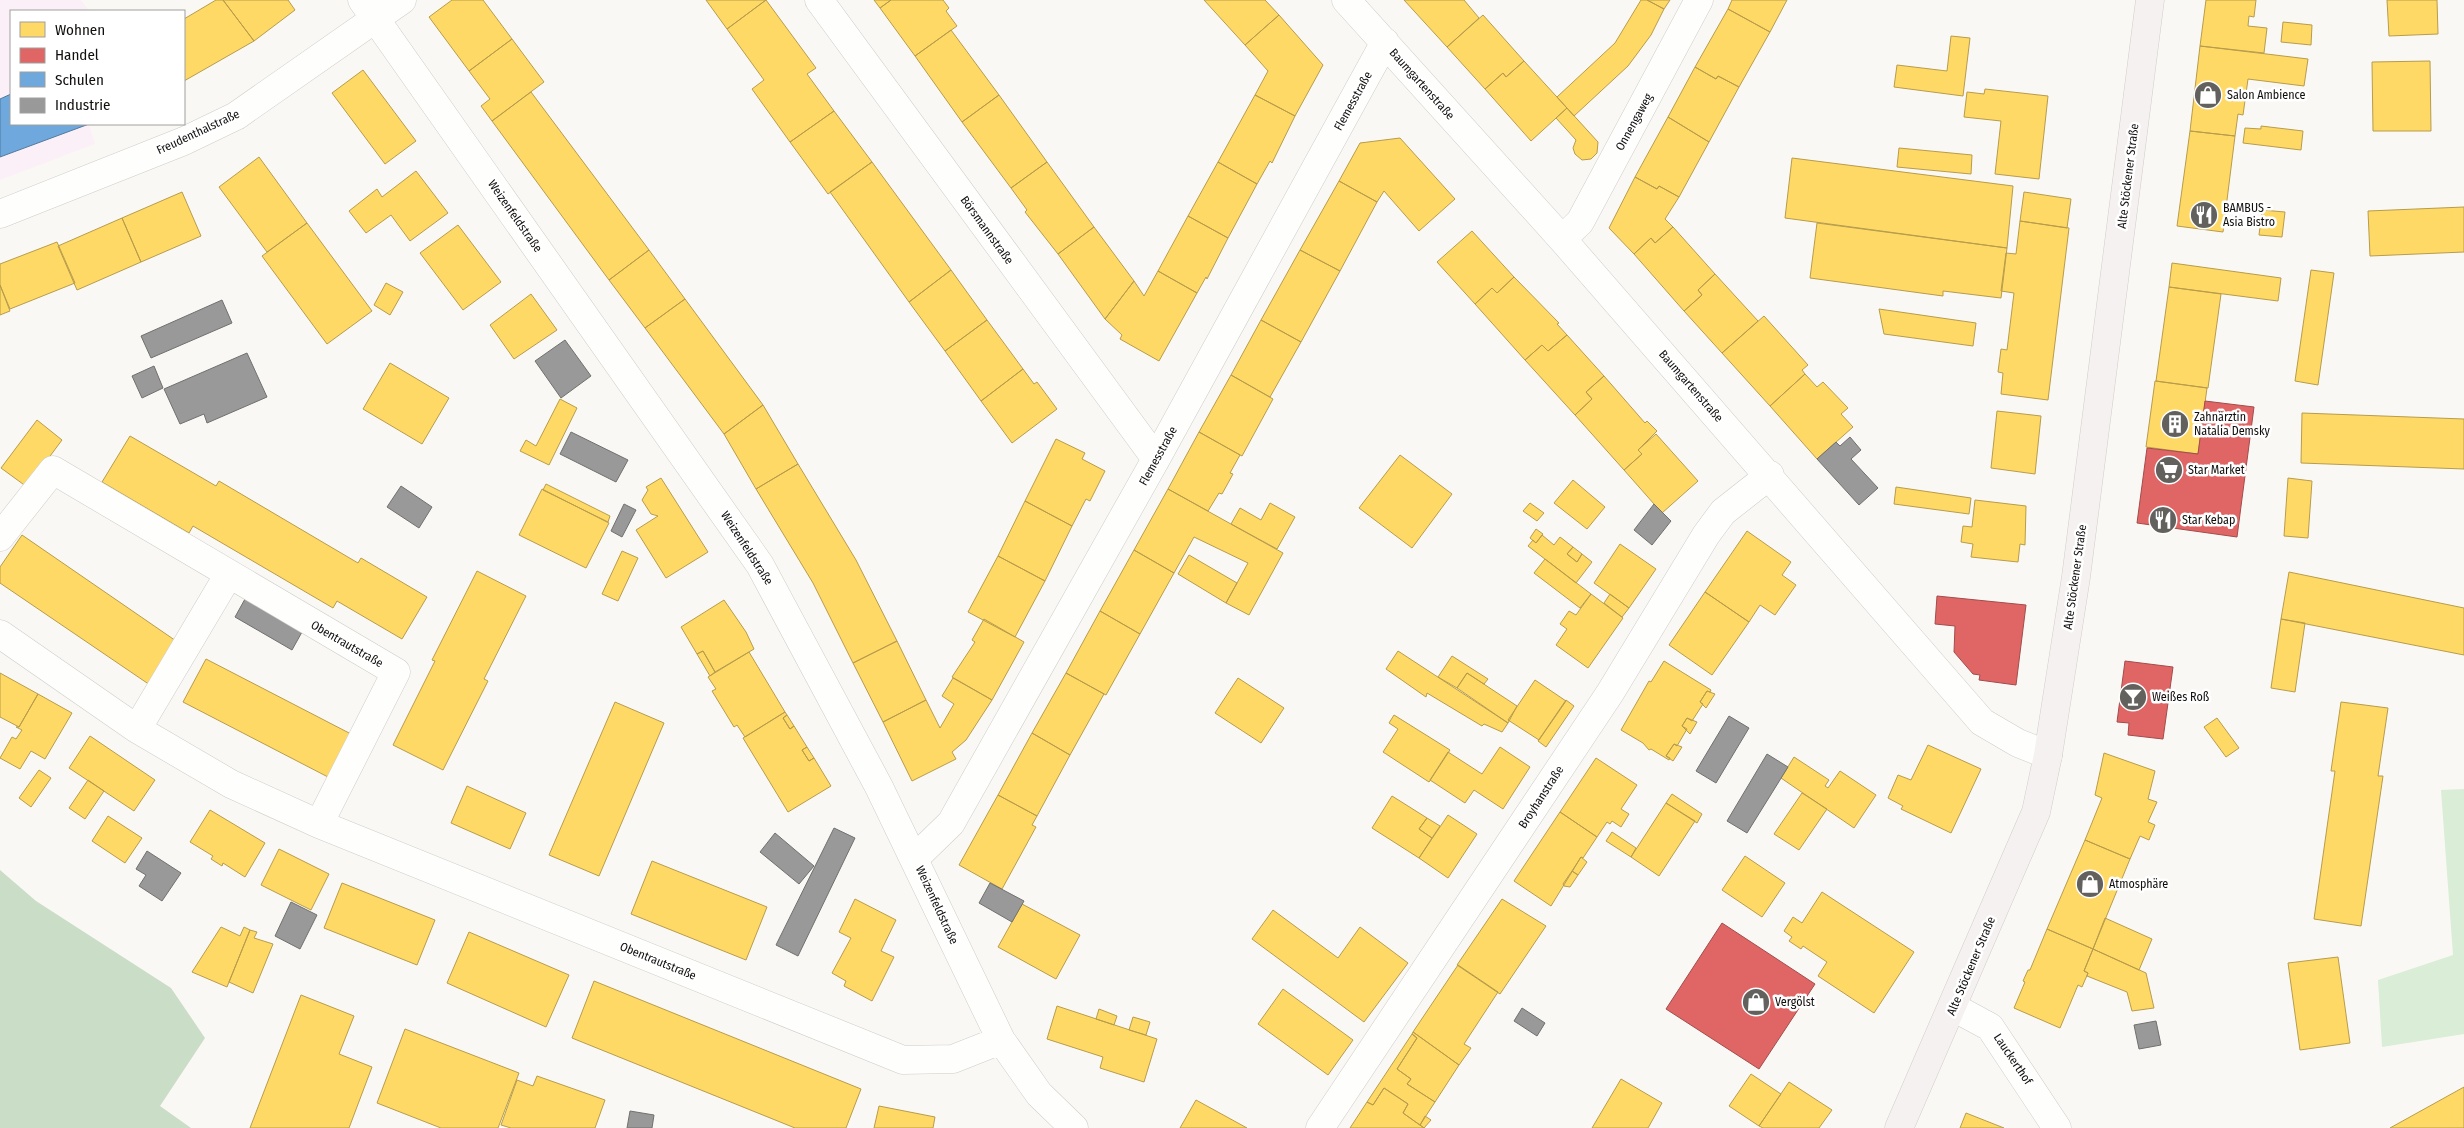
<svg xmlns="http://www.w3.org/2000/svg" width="2464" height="1128" font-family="'Fira Sans Condensed',sans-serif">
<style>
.education{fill:#fbf0f7}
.green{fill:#daedd6}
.forest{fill:#caddc6}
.homes{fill:#ffd966;stroke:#b79c4b}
.shops{fill:#e06666;stroke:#a24c4b}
.schools{fill:#6fa8dc;stroke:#527a9e}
.industry{fill:#999;stroke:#70706f}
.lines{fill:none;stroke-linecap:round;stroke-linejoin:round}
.street-casing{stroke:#cfcdca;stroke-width:29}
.secondary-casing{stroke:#cfcdca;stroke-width:29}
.street{stroke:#fefefd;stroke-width:28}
.secondary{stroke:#f6f1f1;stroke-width:28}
.labels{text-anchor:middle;stroke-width:5;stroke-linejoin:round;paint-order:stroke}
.street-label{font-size:12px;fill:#100f0d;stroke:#fff}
.poi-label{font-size:12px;fill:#100f0d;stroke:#fff;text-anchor:start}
</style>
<rect width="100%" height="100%" fill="#faf8f4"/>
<!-- education -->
<path class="education" d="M0,0H81L89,11H11V124H89L95,144L0,180Z"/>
<!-- green -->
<path class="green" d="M2464,789V1034L2382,1047L2378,980L2453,955L2441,790Z"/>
<!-- forest -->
<path class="forest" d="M0,870L36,901L171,988L205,1038L160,1106L191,1128H0Z"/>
<!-- homes -->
<path class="homes" d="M216,0H223L254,41L184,81V19Z
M223,0H288L295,10L254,41Z
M452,0H483L512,39L469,71L429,17Z
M706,0H766L727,29Z
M766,0L816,68L807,74L834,111L790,142L752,89L764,80L727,29Z
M874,0H891L880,8Z
M891,0H943L949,8L946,11L957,26L915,56L880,8Z
M1204,0H1265L1279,15L1245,45Z
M1404,0H1464L1479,18L1447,47Z
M1641,0H1647L1664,9L1651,35L1628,66L1574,116L1557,97L1615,43Z
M1647,0H1670L1664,9Z
M1732,0H1787L1770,32L1728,9Z
M2206,0H2256L2254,17L2249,16L2248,26L2267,28L2264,53L2200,46Z
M2387,0H2437L2438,34L2389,36Z
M1728,9L1770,32L1739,87L1718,76L1716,79L1695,67Z
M1279,15L1323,65L1295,116L1255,95L1268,71L1245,45Z
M1483,15L1524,61L1506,77L1503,73L1485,89L1447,47Z
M2283,22L2312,25L2311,45L2281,42Z
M951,30L999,95L962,122L915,56Z
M1951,36L1970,38L1963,96L1894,87L1897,65L1947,71Z
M512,39L544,82L492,121L481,106L490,99L469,71Z
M2200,46L2308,59L2304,86L2248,79L2243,115L2238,114L2235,136L2190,131Z
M1524,61L1567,108L1531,141L1485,89L1503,73L1506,77Z
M2430,61L2431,131H2373L2372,62Z
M1695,67L1716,79L1718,76L1739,87L1709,142L1668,117Z
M363,70L416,141L385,164L332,93Z
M1985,89L2048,96L2039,179L1995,174L2001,121L1964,117L1967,92L1984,94Z
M531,92L649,250L609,280L492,121Z
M999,95L1047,162L1011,188L962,122Z
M1255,95L1295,116L1272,163L1270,161L1257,184L1218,162Z
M1567,108L1598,142L1597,153L1591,159L1582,160L1575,154L1573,148L1576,140L1556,118Z
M834,111L872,162L828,194L790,142Z
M1668,117L1709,142L1679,197L1659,186L1657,189L1635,177Z
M2261,126L2303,131L2301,150L2243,143L2245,128L2261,129Z
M2190,131L2235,136L2223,232L2177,226Z
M1400,138L1455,199L1419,231L1384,191L1377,202L1339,181L1360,143Z
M1899,148L1972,155L1971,174L1897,167Z
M259,157L307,223L267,252L219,187Z
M1792,158L2013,186L2007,248L1785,218Z
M872,162L951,270L909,302L830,192Z
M1047,162L1094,227L1058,254L1025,212L1027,210L1011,188Z
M1218,162L1257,184L1228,238L1188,216Z
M416,171L448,213L410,241L391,215L366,233L349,211L377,189L382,197Z
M1635,177L1657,189L1659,186L1679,197L1665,219L1673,227L1655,243L1651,238L1634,254L1609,228Z
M1339,181L1377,202L1340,271L1300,250Z
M182,192L201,236L141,262L122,218Z
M2024,192L2071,199L2067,228L2020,221Z
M2464,207V252L2370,256L2368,211Z
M2262,210L2285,212L2282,237L2259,235Z
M1188,216L1228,238L1207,279L1206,277L1197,293L1158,271Z
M122,218L141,262L77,290L58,246Z
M2020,221L2069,228L2048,400L2001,394L2003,373L1998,372L2001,349L2007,350L2014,293L2001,291L2006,253L2016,254Z
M307,223L372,311L327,344L262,256Z
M1817,223L2007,248L2001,298L1943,291V296L1810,278Z
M458,225L501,282L463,310L420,253Z
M1094,227L1134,281L1105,319L1058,254Z
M1673,227L1715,274L1698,290L1702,295L1684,311L1634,254L1651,238L1655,243Z
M1472,231L1514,277L1497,293L1492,288L1475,304L1437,262Z
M57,242L75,283L10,309L0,285V264Z
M649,250L685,299L645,328L609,280Z
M1300,250L1340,271L1301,342L1261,320Z
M2172,263L2281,278L2278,301L2169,287Z
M951,270L987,320L945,351L909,302Z
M2311,270L2334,273L2318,385L2295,381Z
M1158,271L1197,293L1159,361L1120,339L1122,335L1105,319L1134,281L1144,296Z
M1715,274L1758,321L1722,353L1684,311L1702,295L1698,290Z
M1514,277L1559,323L1557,324L1567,335L1548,351L1542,345L1525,360L1475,304L1492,288L1497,293Z
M386,283L403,292L390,315L374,305Z
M0,285L10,311L0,315Z
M2169,287L2221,294L2208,388L2156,381Z
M531,294L557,330L514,359L490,325Z
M685,299L763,405L724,434L645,328Z
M1879,309L1976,323L1973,346L1884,334Z
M1764,316L1808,365L1802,370L1805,374L1770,406L1722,353Z
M987,320L1023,369L981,401L945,351Z
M1261,320L1301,342L1270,397L1231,375Z
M1567,335L1604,376L1586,392L1592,399L1575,415L1525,360L1542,345L1548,351Z
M390,363L449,398L422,444L363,409Z
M1023,369L1034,384L1037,382L1057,409L1012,443L981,401Z
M1805,374L1817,387L1823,382L1848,408L1841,414L1853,427L1817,459L1770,406Z
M1231,375L1273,399L1242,456L1199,432Z
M1604,376L1645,423L1647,421L1657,431L1638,450L1642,454L1624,470L1575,415L1592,399L1586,392Z
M2155,381L2207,388L2198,454L2146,447Z
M560,399L577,408L549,465L520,451L526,440L536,446Z
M763,405L798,464L756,489L724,434Z
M1997,411L2041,416L2035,474L1991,468Z
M2302,413L2464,419V469L2301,463Z
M37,420L62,440L27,487L1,468Z
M1199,432L1240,455L1230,473L1233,474L1222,494L1219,493L1208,511L1168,489Z
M1656,434L1698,481L1662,513L1624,470L1642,454L1638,450Z
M130,436L216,486L219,481L358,563L361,558L427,597L402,639L337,601L333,608L193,526L189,533L102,482Z
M1056,439L1085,453L1082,459L1105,471L1090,501L1086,499L1072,526L1025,501Z
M1400,455L1452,494L1412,548L1359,508Z
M798,464L856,560L897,641L853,663L813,583L756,489Z
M661,478L708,552L666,578L636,530L658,516L651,514L642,500L648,490L646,487Z
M2288,478L2312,481L2308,538L2284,536Z
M1573,480L1605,507L1587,529L1554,503Z
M546,484L610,516L608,522L543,490Z
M1896,487L1971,498L1969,514L1894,504Z
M542,489L609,523L586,568L519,535Z
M1168,489L1283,553L1249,615L1226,603L1248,563L1194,537L1174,573L1134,550Z
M1975,500L2026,506L2025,545L2020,544L2018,562L1971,557L1973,544L1961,542L1963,526L1972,527Z
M1025,501L1072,526L1045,581L998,556Z
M1270,503L1295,517L1277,549L1231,524L1240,508L1261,520Z
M1530,503L1544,513L1537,521L1523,511Z
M1536,529L1543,534L1536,543L1530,538Z
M1747,531L1791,562L1782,575L1796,585L1775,615L1760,605L1749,622L1705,592Z
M22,535L179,643L150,685L0,583V567Z
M1542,535L1554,545L1560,537L1573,547L1567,554L1577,562L1582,554L1592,562L1576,583L1528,546L1533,540L1536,543Z
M1620,544L1656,569L1629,608L1594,583Z
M1573,547L1582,554L1577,562L1567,554Z
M1134,550L1174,573L1140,634L1100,611Z
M622,551L638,558L618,601L602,594Z
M1189,555L1237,583L1226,603L1178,574Z
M998,556L1045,581L1015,637L968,612Z
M1545,559L1591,594L1580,608L1534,573Z
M477,571L526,596L484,679L488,681L443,770L393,745L435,661L432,660Z
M2289,572L2464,608V655L2281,619Z
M1705,592L1749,622L1712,675L1669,645Z
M1591,594L1623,618L1588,668L1556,645L1567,629L1560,624L1569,611L1576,615Z
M1610,594L1629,608L1622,617L1604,603Z
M724,600L746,632L754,649L715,672L703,651L697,654L681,627Z
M1100,611L1140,634L1106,695L1066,673Z
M984,619L1024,642L992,700L952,677L975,642L972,640Z
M2281,619L2305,623L2295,692L2271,688Z
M897,641L926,700L883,722L853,663Z
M703,651L715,672L710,676L697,654Z
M1398,651L1508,723L1502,732L1484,724L1482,726L1427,693L1426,697L1386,669Z
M749,652L785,712L745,737L737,725L734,727L712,691L716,689L708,677Z
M1452,656L1488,679L1484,684L1467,673L1457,688L1438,677Z
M206,659L351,734L328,777L183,702Z
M1664,661L1711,690L1710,692L1707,691L1700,702L1703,704L1692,721L1687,718L1682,726L1687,729L1677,746L1674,744L1666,756L1670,758L1669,760L1651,749L1649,750L1643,743L1621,730L1649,681L1651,682Z
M0,673L38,694L19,727L0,717Z
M1066,673L1104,694L1070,755L1032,733Z
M1467,673L1517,706L1508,723L1457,688Z
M953,678L992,700L966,740L952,752L956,759L912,781L883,722L926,700L940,728L954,704L942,696Z
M1238,678L1284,708L1261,743L1215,713Z
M1535,680L1566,701L1539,740L1508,720Z
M1707,691L1715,694L1706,708L1700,702Z
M38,694L72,713L45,759L31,751L20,769L0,758L12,737L16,739L22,730L16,727H19Z
M1566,700L1574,706L1546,747L1538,741Z
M615,702L664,723L599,876L549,855Z
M2341,702L2388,708L2378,776H2383L2361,926L2314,919L2335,771H2331Z
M785,712L787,715L783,718L790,729L794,726L807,747L802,750L809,761L814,758L831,786L788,812L743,738Z
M787,715L794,726L790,729L783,718Z
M1394,715L1450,750L1429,782L1383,752L1398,729L1389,723Z
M1687,718L1697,722L1690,734L1682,726Z
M2217,718L2239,748L2226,757L2204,727Z
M1032,733L1070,755L1037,816L998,795Z
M90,736L155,780L134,811L69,768Z
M1674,744L1682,747L1673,761L1666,756Z
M1928,745L1981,769L1951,833L1901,809L1903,806L1888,798L1898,775L1911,780Z
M807,747L814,758L809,761L802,750Z
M1500,747L1530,767L1503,809L1474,790L1465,803L1430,780L1448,752L1482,774Z
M2104,753L2155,771L2148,799L2157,802L2148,822L2155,825L2149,840L2140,836L2130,859L2085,840L2102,798L2095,795Z
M1794,757L1829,780L1825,786L1828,788L1840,771L1876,795L1854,828L1781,778Z
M1596,758L1637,785L1621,809L1629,814L1621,827L1612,821L1610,824L1607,822L1597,837L1560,812Z
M39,770L51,778L31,807L19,798Z
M88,780L104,791L85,819L69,808Z
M467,786L526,813L510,849L451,823Z
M1802,793L1827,809L1799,850L1774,834Z
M1672,794L1702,814L1697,823L1666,803Z
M998,795L1037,816L1032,825L1036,827L1002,889L959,865Z
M1392,796L1427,818L1419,829L1432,838L1419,858L1372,828Z
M1666,803L1695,821L1659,876L1631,857Z
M210,810L265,843L245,877L223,863L222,866L211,859L213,856L190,842Z
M1560,812L1597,837L1583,858L1581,857L1551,906L1514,881Z
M1448,815L1477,834L1448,878L1419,858Z
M108,816L142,838L125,863L92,841Z
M1427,818L1440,826L1432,838L1419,829Z
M1612,832L1636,848L1631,857L1606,841Z
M2085,840L2130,859L2093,949L2047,929Z
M279,849L329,874L311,910L261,885Z
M1745,856L1785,883L1762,917L1722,890Z
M1581,857L1587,862L1578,875L1572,871Z
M652,861L767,907L746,960L631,914Z
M1572,871L1578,875L1570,887L1564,886L1563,884Z
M342,883L435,920L417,965L324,928Z
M1822,892L1914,952L1874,1013L1818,976L1827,962L1803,946L1801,949L1789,941L1792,937L1784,931L1793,917L1802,923Z
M855,899L896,920L881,951L894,957L872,1001L844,986L846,981L832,973L851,938L839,932Z
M1502,899L1546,926L1500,994L1457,965Z
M1022,904L1080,935L1056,979L998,947Z
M1273,910L1338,958L1360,927L1408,963L1364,1022L1252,939Z
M2105,918L2152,939L2139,970L2093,949Z
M221,927L240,936L244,927L250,930L227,987L192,972Z
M2047,929L2093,949L2084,971L2088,973L2082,987L2078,985L2060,1028L2014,1008L2025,982L2023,981L2028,970H2030Z
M250,930L257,932L254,938L273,944L253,993L229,982Z
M469,932L569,975L546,1027L447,983Z
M2093,949L2146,973L2154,1008L2132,1011L2127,992L2087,976L2088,973L2084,971Z
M2338,957L2350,1043L2300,1050L2288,963Z
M1458,965L1498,992L1464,1044L1471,1048L1459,1065L1413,1032Z
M594,981L861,1089L846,1128H795L572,1038Z
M1283,989L1353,1040L1328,1075L1258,1024Z
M301,995L354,1016L339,1054L372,1067L349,1128H250Z
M1057,1006L1157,1039L1144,1082L1100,1068L1103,1057L1047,1039Z
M1099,1009L1117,1016L1114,1025L1096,1019Z
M1133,1017L1150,1022L1146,1035L1129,1030Z
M405,1029L519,1073L498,1128H441L377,1103Z
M1413,1032L1459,1065L1435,1102L1407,1084L1411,1079L1397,1069L1417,1038L1412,1034Z
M1412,1034L1417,1038L1397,1069L1411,1079L1407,1084L1435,1102L1420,1125L1403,1113L1408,1104L1384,1088L1373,1105L1367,1102Z
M1751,1074L1781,1094L1759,1126L1729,1106Z
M537,1076L605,1100L595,1128H511L501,1125L517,1080L533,1086Z
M1621,1079L1662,1103L1648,1128H1592Z
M1789,1082L1832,1110L1819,1128H1763L1759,1126Z
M2464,1087V1128H2390Z
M1384,1088L1408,1104L1403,1113L1424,1128H1350L1367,1102L1373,1105Z
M1196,1100L1247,1128H1180Z
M879,1106L935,1117L933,1128H874Z
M1966,1113L2004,1128H1960Z
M1425,1116L1431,1120L1424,1128L1420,1125Z"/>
<!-- shops -->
<path class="shops" d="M2205,401L2254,407L2237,537L2137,523L2147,448L2198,454Z
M1937,596L2026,605L2016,685L1979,680L1980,675L1973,674L1954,652L1955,626L1935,624Z
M2125,661L2173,667L2163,739L2128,735L2129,723L2117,722Z
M1722,923L1815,984L1759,1069L1666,1009Z"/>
<!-- schools -->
<path class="schools" d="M11,94V124H89L0,157V99Z"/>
<!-- industry -->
<path class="industry" d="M222,300L232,323L151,358L141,336Z
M565,340L591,376L561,398L535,361Z
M247,353L267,397L207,423L204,414L180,424L164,389Z
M154,366L163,388L142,398L132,376Z
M571,432L628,460L616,482L560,454Z
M1850,437L1861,450L1851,459L1878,488L1859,505L1817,459L1836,442L1840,446Z
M401,486L432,507L419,528L387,507Z
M624,504L636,510L622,537L611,531Z
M1654,504L1671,521L1652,545L1634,530Z
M245,599L302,632L292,650L235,617Z
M1729,716L1749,728L1716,783L1696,771Z
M1767,754L1788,767L1747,833L1727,821Z
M834,828L855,838L798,956L776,945Z
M775,833L814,866L799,884L760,852Z
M147,851L181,873L162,901L139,886L146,875L136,869Z
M990,883L1024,901L1012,922L979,903Z
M291,902L317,915L300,949L275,936Z
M1522,1008L1545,1023L1537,1036L1514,1021Z
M2156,1021L2161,1045L2139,1049L2134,1025Z
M630,1111L654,1115L652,1128H627Z"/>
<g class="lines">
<defs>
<path id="street" d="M362,0L760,565L879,787L1001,1040L1039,1094L1074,1128
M819,0L1156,459
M1346,0L1562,239L1982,722L2018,743L2048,755
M0,214L184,141L236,116L402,0
M1562,239L1580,222L1699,0
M0,537L53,470L396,672L319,824
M0,634L137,729L231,784L319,824L903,1060L953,1059L1001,1040
M137,729L229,574
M915,858L951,823L1156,459L1385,42
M1953,1007L1990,1027L2057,1128
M1320,1128L1610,693L1706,535L1723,512L1770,475"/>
<path id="secondary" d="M1899,1128L2036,812L2048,755L2076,577L2150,0"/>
</defs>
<!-- street casing -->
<use href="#street" class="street-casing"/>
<!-- secondary casing -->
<use href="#secondary" class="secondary-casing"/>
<!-- street -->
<use href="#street" class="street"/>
<!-- secondary -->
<use href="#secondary" class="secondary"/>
</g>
<!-- icons -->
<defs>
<symbol id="shop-disc" viewBox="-11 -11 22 22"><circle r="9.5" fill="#62615e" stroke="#fff"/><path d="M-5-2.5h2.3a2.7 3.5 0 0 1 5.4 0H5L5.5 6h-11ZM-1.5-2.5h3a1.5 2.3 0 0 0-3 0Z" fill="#fff"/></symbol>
<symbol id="restaurant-disc" viewBox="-11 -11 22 22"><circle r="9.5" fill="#62615e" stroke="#fff"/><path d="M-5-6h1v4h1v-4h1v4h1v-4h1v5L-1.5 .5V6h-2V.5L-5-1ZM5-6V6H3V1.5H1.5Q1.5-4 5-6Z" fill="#fff"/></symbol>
<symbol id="building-disc" viewBox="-11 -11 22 22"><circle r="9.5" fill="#62615e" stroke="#fff"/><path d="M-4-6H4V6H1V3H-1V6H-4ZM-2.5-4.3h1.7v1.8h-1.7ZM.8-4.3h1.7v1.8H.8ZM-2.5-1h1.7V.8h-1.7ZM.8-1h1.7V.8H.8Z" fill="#fff"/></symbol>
<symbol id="supermarket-disc" viewBox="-11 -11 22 22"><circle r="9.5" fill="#62615e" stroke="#fff"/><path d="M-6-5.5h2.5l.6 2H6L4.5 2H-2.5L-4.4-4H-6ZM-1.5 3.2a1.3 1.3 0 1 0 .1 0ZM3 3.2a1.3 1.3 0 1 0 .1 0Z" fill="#fff"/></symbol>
<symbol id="bar-disc" viewBox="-11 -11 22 22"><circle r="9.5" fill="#62615e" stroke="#fff"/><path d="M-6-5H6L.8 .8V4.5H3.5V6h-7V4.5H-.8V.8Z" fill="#fff"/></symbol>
</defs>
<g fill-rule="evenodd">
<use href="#shop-disc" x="2192" y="79" width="32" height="32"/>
<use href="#restaurant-disc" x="2188" y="199" width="32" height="32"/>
<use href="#building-disc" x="2159" y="408" width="32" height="32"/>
<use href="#supermarket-disc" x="2153" y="454" width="32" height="32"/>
<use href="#restaurant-disc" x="2147" y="504" width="32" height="32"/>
<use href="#bar-disc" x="2117" y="681" width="32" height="32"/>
<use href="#shop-disc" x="2074" y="868" width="32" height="32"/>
<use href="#shop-disc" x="1740" y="986" width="32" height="32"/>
</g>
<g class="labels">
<!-- street labels -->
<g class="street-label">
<text transform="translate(1422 84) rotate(48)" y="4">Baumgartenstraße</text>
<text transform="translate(1353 101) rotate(-61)" y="4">Flemesstraße</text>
<text transform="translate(1634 122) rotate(-61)" y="4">Onnengaweg</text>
<text transform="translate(198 132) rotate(-25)" y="4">Freudenthalstraße</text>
<text transform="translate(2128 176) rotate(-83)" y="4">Alte Stöckener Straße</text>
<text transform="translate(515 216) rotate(55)" y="4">Weizenfeldstraße</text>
<text transform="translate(987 230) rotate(54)" y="4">Börsmannstraße</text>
<text transform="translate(1691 386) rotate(49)" y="4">Baumgartenstraße</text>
<text transform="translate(1158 456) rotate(-61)" y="4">Flemesstraße</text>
<text transform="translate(747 548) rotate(57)" y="4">Weizenfeldstraße</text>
<text transform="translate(2075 577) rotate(-82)" y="4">Alte Stöckener Straße</text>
<text transform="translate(347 644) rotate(30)" y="4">Obentrautstraße</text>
<text transform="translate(1541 797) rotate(-57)" y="4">Broyhanstraße</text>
<text transform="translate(937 905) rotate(65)" y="4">Weizenfeldstraße</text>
<text transform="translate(658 961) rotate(22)" y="4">Obentrautstraße</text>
<text transform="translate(1971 966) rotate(-67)" y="4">Alte Stöckener Straße</text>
<text transform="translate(2013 1059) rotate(56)" y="4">Lauckerthof</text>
</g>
<!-- poi labels -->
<g class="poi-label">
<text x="2227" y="99">Salon Ambience</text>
<text x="2223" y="212">BAMBUS -<tspan x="2223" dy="14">Asia Bistro</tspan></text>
<text x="2194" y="421">Zahnärztin<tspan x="2194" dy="14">Natalia Demsky</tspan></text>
<text x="2188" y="474">Star Market</text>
<text x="2182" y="524">Star Kebap</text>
<text x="2152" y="701">Weißes Roß</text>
<text x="2109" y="888">Atmosphäre</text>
<text x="1775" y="1006">Vergölst</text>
</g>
</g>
<!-- legend -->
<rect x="10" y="10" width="175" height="115" fill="#ffffff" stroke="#9f9f9e"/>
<rect x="20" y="22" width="25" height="15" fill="#ffd966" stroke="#9f9f9e"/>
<text x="55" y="35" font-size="15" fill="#100f0d">Wohnen</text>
<rect x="20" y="48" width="25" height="15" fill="#e06666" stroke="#9f9f9e"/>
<text x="55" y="60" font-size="15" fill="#100f0d">Handel</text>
<rect x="20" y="72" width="25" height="15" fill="#6fa8dc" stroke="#9f9f9e"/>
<text x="55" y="85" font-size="15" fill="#100f0d">Schulen</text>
<rect x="20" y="98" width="25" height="15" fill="#999999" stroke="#9f9f9e"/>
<text x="55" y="110" font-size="15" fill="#100f0d">Industrie</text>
</svg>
